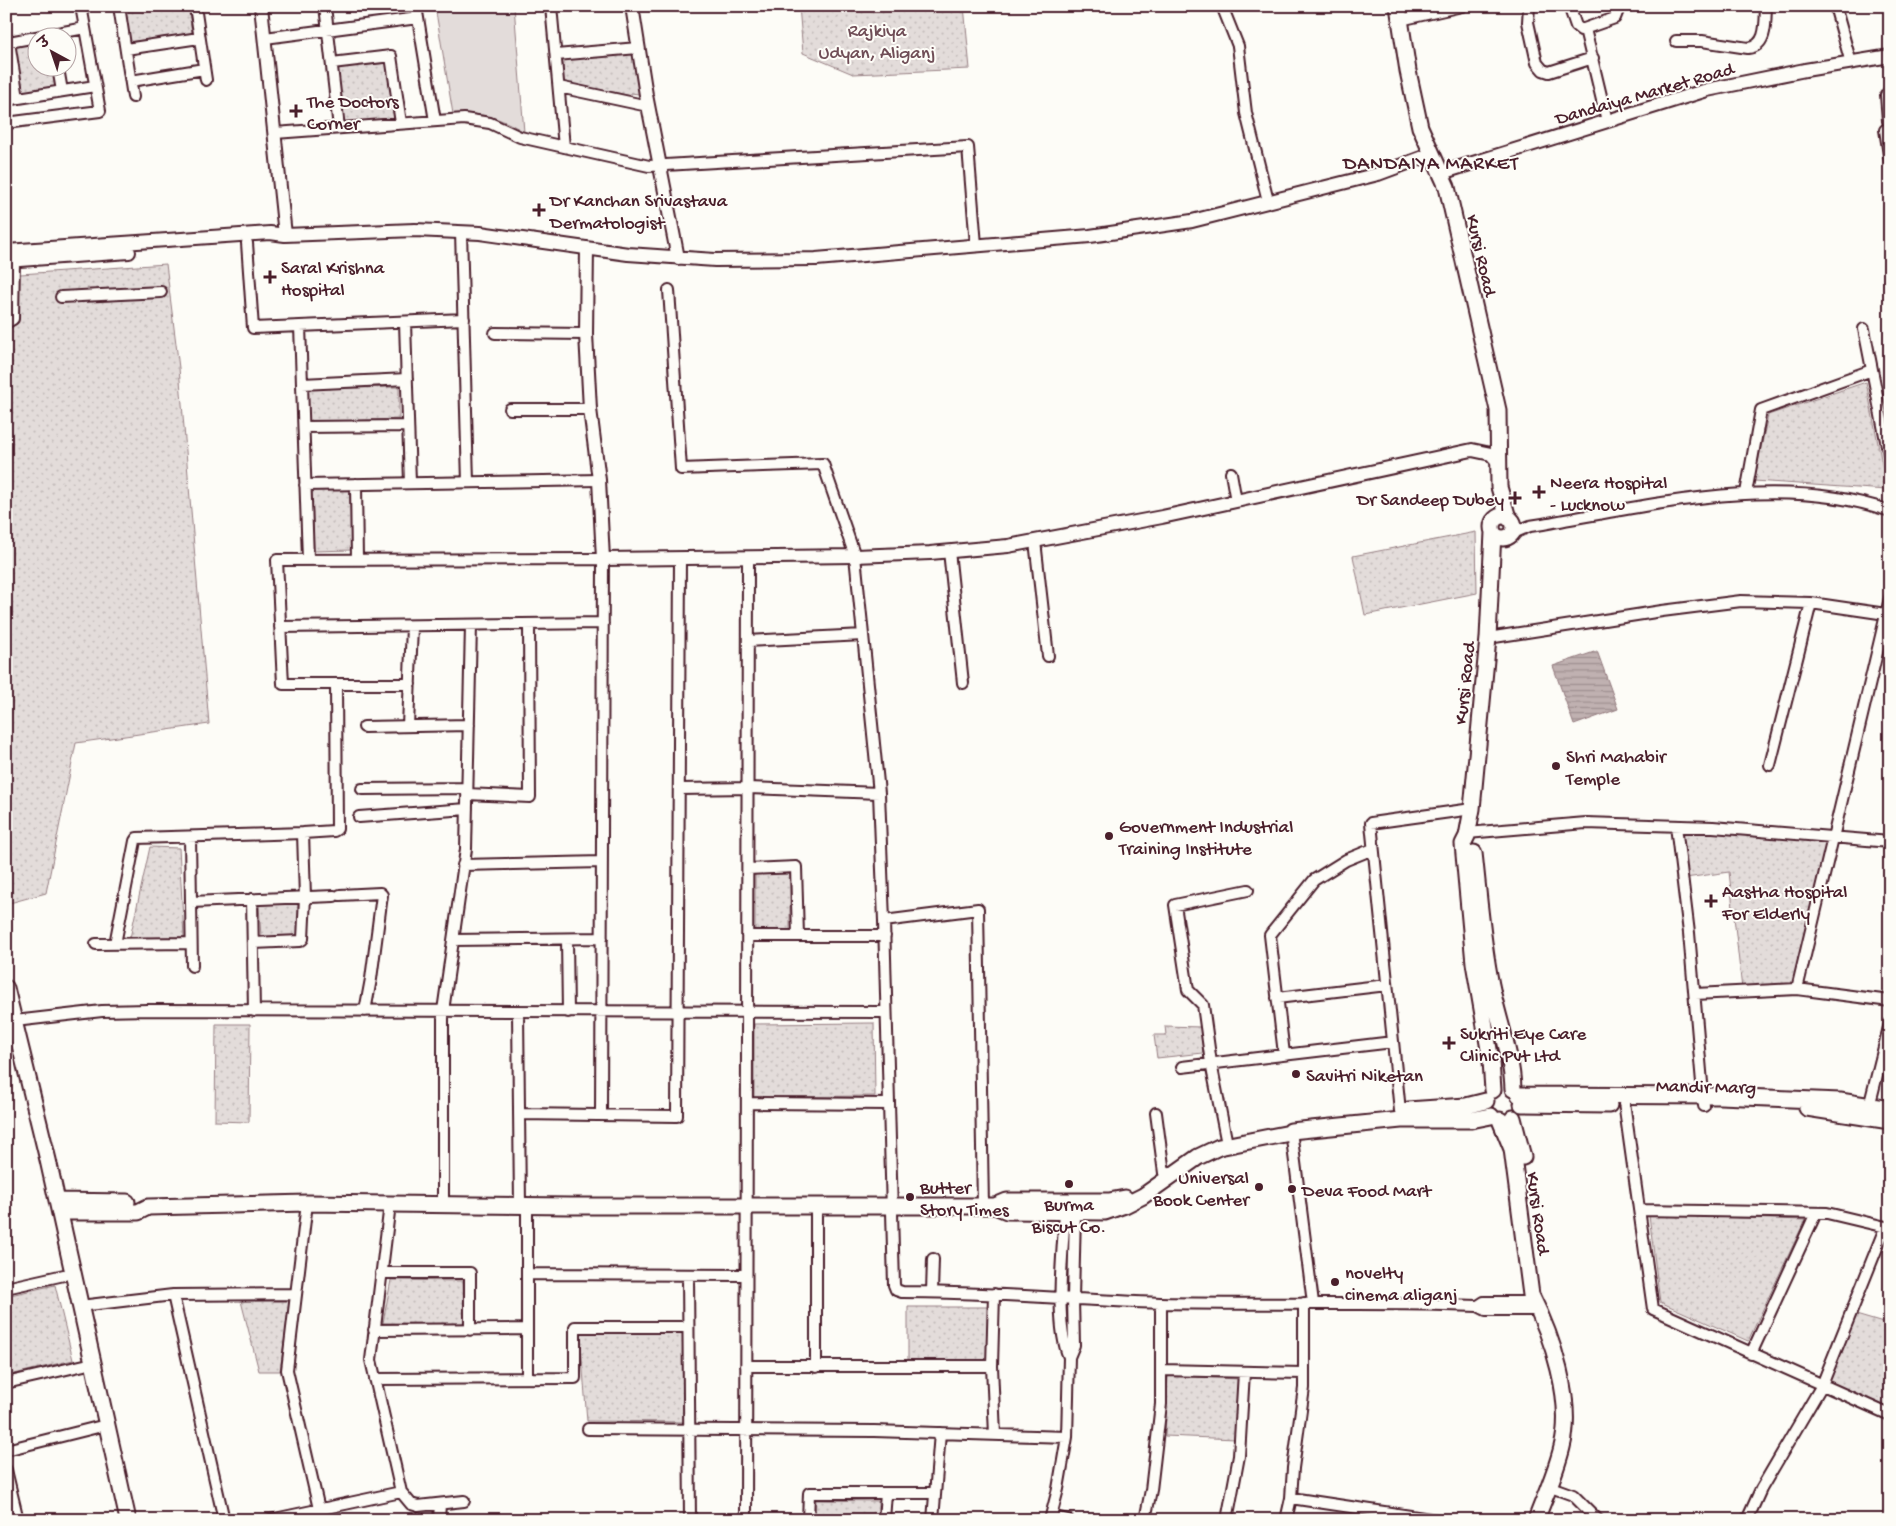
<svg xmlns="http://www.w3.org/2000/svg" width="1896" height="1526" font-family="'Gochi Hand','Playpen Sans Deva',sans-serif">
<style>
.grass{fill:#e3dcda;stroke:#967e82}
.park{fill:url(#park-dots);stroke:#967e82}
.water{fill:url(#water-rules);stroke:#91777b}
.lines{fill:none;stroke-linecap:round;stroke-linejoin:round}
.minor-casing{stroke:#4a1f2b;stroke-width:14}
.tertiary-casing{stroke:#4a1f2b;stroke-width:16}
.secondary-casing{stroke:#4a1f2b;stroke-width:19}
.minor{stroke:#fdfcf7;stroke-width:10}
.tertiary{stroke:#fdfcf7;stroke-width:12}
.secondary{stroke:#fdfcf7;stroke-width:15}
.poi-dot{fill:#4a1f2b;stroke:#fdfcf7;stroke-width:2}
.labels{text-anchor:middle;stroke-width:4;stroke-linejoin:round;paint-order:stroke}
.park-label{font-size:19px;fill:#704e57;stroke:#fdfcf7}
.street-label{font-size:19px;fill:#4a1f2b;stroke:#fdfcf7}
.poi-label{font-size:19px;fill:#4a1f2b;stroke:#fdfcf7;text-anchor:start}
.neighbourhood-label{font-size:20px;letter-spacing:1px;fill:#4a1f2b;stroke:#fdfcf7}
</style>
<defs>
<pattern id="park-dots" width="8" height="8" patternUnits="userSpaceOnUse" patternTransform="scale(1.25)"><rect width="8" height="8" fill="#e3dcda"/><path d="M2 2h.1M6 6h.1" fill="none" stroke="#c4bcbb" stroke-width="1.8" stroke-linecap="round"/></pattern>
<pattern id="water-rules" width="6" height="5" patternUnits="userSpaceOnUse" patternTransform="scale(1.25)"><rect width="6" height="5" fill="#c0b1b1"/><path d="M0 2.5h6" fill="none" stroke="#9e8f90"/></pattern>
</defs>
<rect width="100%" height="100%" fill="#fdfcf7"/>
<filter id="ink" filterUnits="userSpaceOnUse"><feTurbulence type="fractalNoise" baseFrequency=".02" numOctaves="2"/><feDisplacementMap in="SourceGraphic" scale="10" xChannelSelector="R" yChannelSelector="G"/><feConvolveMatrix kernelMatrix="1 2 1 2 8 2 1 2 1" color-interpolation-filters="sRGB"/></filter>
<g filter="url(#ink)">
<!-- grass -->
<path class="grass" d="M435,6H514L524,132C501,117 479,112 453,114Z"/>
<!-- park -->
<path class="park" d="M123,6H188L192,33L129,42Z
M799,6H964L970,69L853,74L803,53Z
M37,40L38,68H53L56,86L22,92L14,45Z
M638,48L646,95L631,93V96L614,92L559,87L566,54Z
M388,63L394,119L344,125L338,68Z
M166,264L179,368L209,724L76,743L46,893L6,904V275Z
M1866,382L1887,490L1754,481L1768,415Z
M399,387V419L309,422L308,389Z
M350,489L351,550L314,551L312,490Z
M1476,532L1477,593L1365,615L1353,556Z
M1679,829L1830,839L1795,987L1742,989L1729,872L1685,878Z
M150,847L179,848L184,937L130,938Z
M755,874H790V932H755Z
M298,903L299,935L261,937L259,905Z
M874,1023L875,1096L754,1097V1024Z
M216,1024H250L249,1122L215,1121Z
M1165,1026L1201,1027L1203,1053L1157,1058L1154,1035H1166Z
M1649,1215L1805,1220L1748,1341L1660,1302Z
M391,1280L463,1281L464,1324L383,1323Z
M55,1285L73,1360L6,1376V1296Z
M241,1301H290L280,1371H259Z
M908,1307H991V1363H908Z
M1856,1315L1890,1325V1410L1826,1383Z
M580,1332H683V1422L587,1421Z
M1168,1376L1239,1379L1236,1439L1165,1436Z
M816,1500L878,1501V1520H815Z"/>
<!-- water -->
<path class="water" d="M1597,651L1618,709L1574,725L1553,666Z"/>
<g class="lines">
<defs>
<path id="minor" d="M119,6L133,97
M195,6L206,80
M325,6L339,128
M416,6L435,121
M551,6L564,147
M1222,6L1238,46L1246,113L1268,201
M1529,6L1528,22L1537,63L1543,70L1549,72L1593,58
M1569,6L1576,26L1581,30L1615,18L1619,8L1622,6
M1835,6L1851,63
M1400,20L1462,6
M1585,29L1607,121
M265,38L418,18
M1676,41H1702L1748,48C1768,46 1765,21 1766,6
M126,49L199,38
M556,55L638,48
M332,63L391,56L401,123
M58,68L62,91
M131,81L204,69
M559,87L648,106
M18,98L9,42L85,28
M6,100L95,86
M1888,121L1886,95L1890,90
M6,123L100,111L81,6
M1885,130L1890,161
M275,133L464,119L490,123L520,137L649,166L968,147L976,245
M461,232L468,482
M247,243L253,328L464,319
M669,290L681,469L823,464L855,556L879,793L884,921L894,1285L896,1290L902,1292C988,1292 1074,1300 1160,1303C1266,1305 1372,1302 1478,1306L1486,1310H1539
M61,297L161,292
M405,322L410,483
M6,323L13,319L14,261
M300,326L308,559
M1864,329L1890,461
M495,333L586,334
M302,384L407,379
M510,409H590
M304,427L408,426
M1231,473L1236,501
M356,484L357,559
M305,485L599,480
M1746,493L1761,410L1872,370
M1511,534L1530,526L1543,524C1653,505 1780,473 1890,511
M1035,541L1048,656
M949,551L963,683
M280,627L603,623
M1488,638L1662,611L1741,601L1811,603L1886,614
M748,641L863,635
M410,684H283L277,560L603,559L601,1115
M408,726L412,626
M364,727L469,725
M1770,765L1811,603
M362,789L467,788
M680,789L748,788L879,793
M467,794L530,797L529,624
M359,817L467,809
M1676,826L1689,933L1704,1106
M1467,833L1586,823L1713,827L1890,842
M190,838L192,966
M463,865L602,862
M748,869L796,867L798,936
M340,895L380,893L382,895L371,979L365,1011
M252,899L254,1011
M191,902L334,896
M884,921L978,909L983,1206
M747,936H885
M567,939L568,1012
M453,940L602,938
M253,943L300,941L303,939L305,897L303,833
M96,944L191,943
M115,944L135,841L137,838L303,833L334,831L337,829L336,684
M1797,989L1890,598
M1695,994L1797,989L1890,1001
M1277,998L1387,985
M518,1012L520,1206
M6,1022L102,1011L148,1010L886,1012
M1284,1054L1270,935L1314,880L1346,860L1373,849
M1182,1067L1393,1042
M1623,1095L1653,1309L1890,1415
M747,1103L889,1104
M1400,1111L1371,823L1472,809
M1868,1111L1890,1023
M1156,1113L1164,1173
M519,1114L677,1116L680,559
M1291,1131L1313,1303
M1227,1144L1211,1063L1203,1005L1188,990L1175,905L1248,890
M307,1203L287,1370L319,1509
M390,1204L371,1360L401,1492L411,1504L418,1506L464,1501
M443,1205V1011L466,849L471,625
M527,1206V1378
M816,1206V1367
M1067,1207L1065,1212C1063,1249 1054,1325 1069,1357
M1639,1210L1827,1213L1890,1228
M381,1273H470V1330
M527,1274L746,1275
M688,1275L690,1520
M6,1288L64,1275
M932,1292L933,1259
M994,1294L992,1366L995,1435
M173,1295L224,1520
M80,1306L173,1295L296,1294
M1478,1306L1484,1302H1534
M374,1330L527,1329
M1751,1354L1816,1213
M746,1366H992
M1161,1370L1304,1373
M375,1379L575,1378V1327H688
M6,1383L93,1363
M588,1429L874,1431L1067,1437
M6,1450L98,1427
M6,1470L18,1520
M1548,1486L1573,1495L1598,1520
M1291,1498L1437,1520
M1051,1516L1068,1520
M270,1520L401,1492
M439,1520L440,1504
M746,1520L748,558
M808,1520L809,1493H935
M884,1520L886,1493
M933,1520L940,1433
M1050,1520L1058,1489L1067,1437L1069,1357L1074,1345L1073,1299L1075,1212L1073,1206
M1145,1520L1151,1490L1161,1404V1303
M1227,1520L1239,1456L1244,1372
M1286,1520L1291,1498L1293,1468L1304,1388V1303
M1747,1520L1761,1489L1822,1385L1885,1228"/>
<path id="tertiary" d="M261,6L285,235
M632,6L646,95L678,258
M1441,173L1707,90L1805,70L1890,56
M587,248L586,334L590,409L599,480L603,559L855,556L930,553L1008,546L1162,517L1472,450L1491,454L1499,463
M6,251L270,233L285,235L415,230L480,233L628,254L715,260L816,259L1090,236L1192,221L1378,174L1432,154
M6,261L129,252"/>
<path id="secondary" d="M1398,6L1408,71L1420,127L1447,187L1498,410L1499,487L1508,518
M1492 527a11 11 0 1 1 22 0a11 11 0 1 1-22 0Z
M1474,853C1479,897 1482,942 1491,985C1498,1020 1512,1054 1513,1089
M6,988L48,1160L128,1520
M1493,1090L1491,1061L1474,963L1463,844L1467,836L1472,809L1488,638L1493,532
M1519,1095L1720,1096L1840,1101L1890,1109
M1522,1104L1609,1105
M1807,1108L1890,1121
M1408,1110L1466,1106L1486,1101
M1513,1118L1523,1157
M1500,1120L1512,1149L1531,1295C1552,1336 1574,1401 1562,1447C1556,1472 1545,1496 1536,1520
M57,1201L127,1202
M995,1206L1007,1201H1109L1125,1198
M60,1212H138L148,1207L307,1203L570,1206H995L1007,1211L1105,1212L1125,1205L1143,1196L1198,1157L1219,1147L1290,1133L1291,1131L1401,1120H1471L1491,1116"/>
</defs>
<!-- minor casing -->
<use href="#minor" class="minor-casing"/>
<!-- tertiary casing -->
<use href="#tertiary" class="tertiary-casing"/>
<!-- secondary casing -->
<use href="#secondary" class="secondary-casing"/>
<!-- minor -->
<use href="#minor" class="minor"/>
<!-- tertiary -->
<use href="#tertiary" class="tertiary"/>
<!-- secondary -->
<use href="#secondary" class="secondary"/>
</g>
</g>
<!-- markers -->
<g class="poi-dot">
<path d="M293.5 103.5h5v5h5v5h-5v5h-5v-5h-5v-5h5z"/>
<path d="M536.5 202.5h5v5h5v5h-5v5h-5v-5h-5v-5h5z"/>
<path d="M267.5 269.5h5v5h5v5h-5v5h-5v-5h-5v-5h5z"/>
<path d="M1536.5 484.5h5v5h5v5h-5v5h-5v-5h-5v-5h5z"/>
<path d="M1512.5 490.5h5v5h5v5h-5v5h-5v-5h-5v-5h5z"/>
<circle cx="1556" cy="766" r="5"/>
<circle cx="1109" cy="836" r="5"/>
<path d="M1708.5 893.5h5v5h5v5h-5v5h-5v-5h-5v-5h5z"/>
<path d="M1446.5 1035.5h5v5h5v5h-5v5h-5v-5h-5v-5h5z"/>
<circle cx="1296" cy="1074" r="5"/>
<circle cx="1069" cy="1184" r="5"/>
<circle cx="1259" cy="1187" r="5"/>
<circle cx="1292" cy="1189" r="5"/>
<circle cx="910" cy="1197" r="5"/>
<circle cx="1335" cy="1282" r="5"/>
</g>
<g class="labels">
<!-- park labels -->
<g class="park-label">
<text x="877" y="36">Rajkiya<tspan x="877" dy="22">Udyan, Aliganj</tspan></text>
</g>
<!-- street labels -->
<g class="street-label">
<text transform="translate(1644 92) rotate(-16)" y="7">Dandaiya Market Road</text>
<text transform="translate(1483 255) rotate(77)" y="7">Kursi Road</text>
<text transform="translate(1463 683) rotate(-84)" y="7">Kursi Road</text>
<text transform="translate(1706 1085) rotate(1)" y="7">Mandir Marg</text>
<text transform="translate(1540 1213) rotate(82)" y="7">Kursi Road</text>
</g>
<!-- poi labels -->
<g class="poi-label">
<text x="307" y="107">The Doctors<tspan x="307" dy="22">Corner</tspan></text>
<text x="550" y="206">Dr Kanchan Srivastava<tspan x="550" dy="22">Dermatologist</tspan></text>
<text x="281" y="273">Saral Krishna<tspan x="281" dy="22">Hospital</tspan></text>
<text x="1550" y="488">Neera Hospital<tspan x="1550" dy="22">- Lucknow</tspan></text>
<text x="1504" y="505" text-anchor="end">Dr Sandeep Dubey</text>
<text x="1566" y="762">Shri Mahabir<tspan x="1566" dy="22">Temple</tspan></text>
<text x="1119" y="832">Government Industrial<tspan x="1119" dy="22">Training Institute</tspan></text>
<text x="1722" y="897">Aastha Hospital<tspan x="1722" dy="22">For Elderly</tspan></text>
<text x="1460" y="1039">Sukriti Eye Care<tspan x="1460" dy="22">Clinic Pvt Ltd</tspan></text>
<text x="1306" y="1081">Savitri Niketan</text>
<text x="1249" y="1183" text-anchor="end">Universal<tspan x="1249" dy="22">Book Center</tspan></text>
<text x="920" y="1193">Butter<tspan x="920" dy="22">Story Times</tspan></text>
<text x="1302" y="1196">Deva Food Mart</text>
<text x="1069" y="1210" text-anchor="middle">Burma<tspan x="1069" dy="22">Biscut Co.</tspan></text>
<text x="1345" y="1278">novelty<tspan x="1345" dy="22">cinema aliganj</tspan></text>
</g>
<!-- neighbourhood labels -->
<g class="neighbourhood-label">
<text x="1431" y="169">DANDAIYA MARKET</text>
</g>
</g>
<!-- margin -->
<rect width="1896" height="1526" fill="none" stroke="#fdfcf7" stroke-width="25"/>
<rect x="12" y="12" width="1871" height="1501" fill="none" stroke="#4a1f2b" stroke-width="2" filter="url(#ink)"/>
<!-- north arrow -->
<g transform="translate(52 52) rotate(320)"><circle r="24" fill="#fdfcf7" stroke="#b5a4a5"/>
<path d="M0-4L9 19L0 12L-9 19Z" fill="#4a1f2b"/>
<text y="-8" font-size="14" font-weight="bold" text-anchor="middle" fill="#4a1f2b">उ</text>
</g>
</svg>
